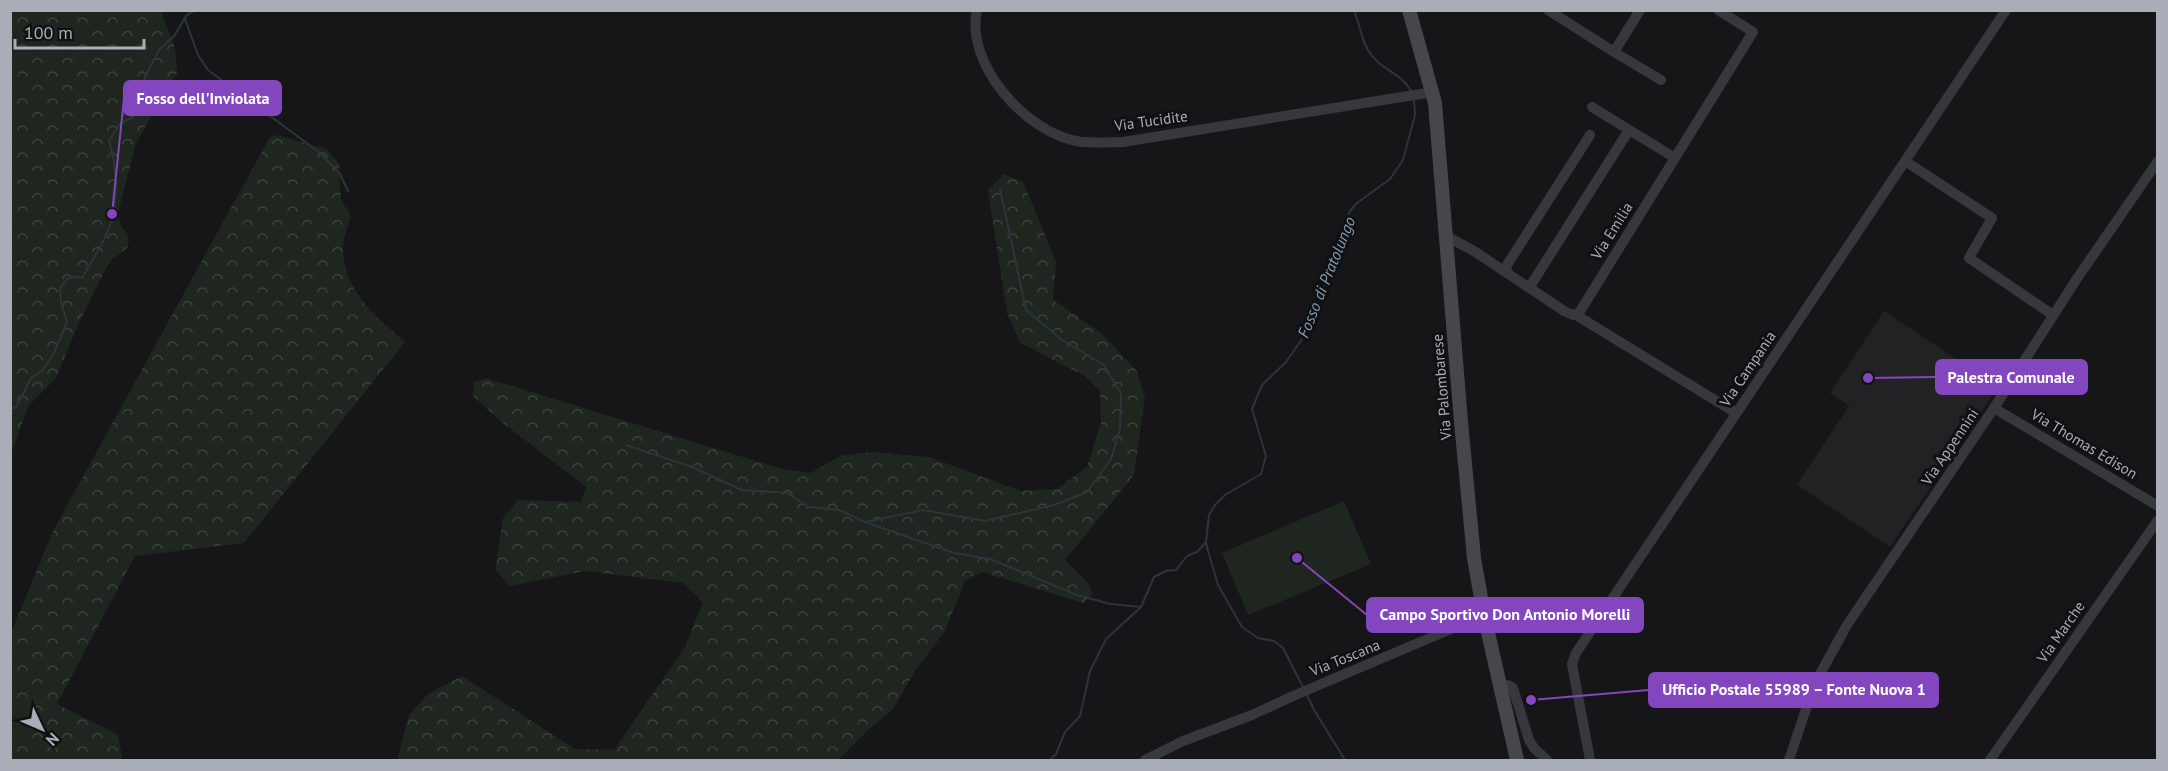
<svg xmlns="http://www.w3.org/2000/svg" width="2168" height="771" font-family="'PT Sans',sans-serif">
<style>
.built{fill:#222225}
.grass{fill:#1e261f}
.forest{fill:url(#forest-crowns)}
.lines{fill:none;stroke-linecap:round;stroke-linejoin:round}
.stream{stroke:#2c353c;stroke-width:2}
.street{stroke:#37383d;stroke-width:10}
.secondary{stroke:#45474d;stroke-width:14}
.labels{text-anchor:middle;stroke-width:6;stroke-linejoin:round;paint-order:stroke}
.street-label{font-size:15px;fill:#a8adb8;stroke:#111113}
.water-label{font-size:16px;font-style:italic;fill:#7f9bb3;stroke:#111113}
.leader{fill:none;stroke:#8446be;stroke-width:2}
.callout-dot{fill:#8446be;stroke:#111113;stroke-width:2}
.callout{fill:#8446be;stroke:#8446be;stroke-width:2}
.callout-label{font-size:16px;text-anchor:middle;font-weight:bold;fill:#fff}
</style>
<defs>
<pattern id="forest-crowns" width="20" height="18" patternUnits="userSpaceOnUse" patternTransform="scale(1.5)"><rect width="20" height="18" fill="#1e261f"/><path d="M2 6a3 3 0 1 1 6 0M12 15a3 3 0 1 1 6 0" fill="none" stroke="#3c433d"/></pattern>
</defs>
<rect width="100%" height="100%" fill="#161618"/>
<!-- built -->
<path class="built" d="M1884,311L1998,387L1890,547L1797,485L1849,406L1830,393Z"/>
<!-- grass -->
<path class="grass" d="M1344,501L1371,564L1248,615L1222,553Z"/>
<!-- forest -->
<path class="forest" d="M11,10L161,11L175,48L177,73L136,143L118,213L121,227L127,233L129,241L127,248L109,262L78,325L56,378L28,406L11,455Z
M277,135L326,149L339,163L341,200L351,216C348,226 343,238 343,248C344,292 375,316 405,342L244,543L135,556L57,704L118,735L122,757L120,760H11V633L53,531L270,137Z
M1004,174L1023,182L1056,262L1053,300L1100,332L1136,370L1145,397L1134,475L1065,560L1087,582L1093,594L1083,603L982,572L965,581L945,631L915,671L893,709L867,731L838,760H397L409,715L428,694L462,676L575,749L614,750L685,647L703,602L683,583L585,571L510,586L495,570L503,518L518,500L581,502L586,487L504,424L473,396L474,382L486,378L782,469L811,473L840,456L871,452L929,457L1021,491L1057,489L1087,467L1101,423L1100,391L1085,376L1020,343L1007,313L988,190Z"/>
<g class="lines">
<!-- stream -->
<path class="stream" d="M1354,10C1360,25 1362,44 1372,56C1383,70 1402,74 1411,91
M185,19L198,55L208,70L320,153L340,174L348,191
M10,410L16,407L31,378L43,370L54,353L67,322L61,303L60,288L70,276L82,278C91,262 103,245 109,228C119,201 117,167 109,140L120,124L133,117L142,103L145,77L159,50L174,36L187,15L196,10
M626,445L692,467L742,490L787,493L809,507L839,510L865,522L954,553L990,559L1077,595L1111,604L1141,607
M865,522L923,510L985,521L1054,505L1087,492L1111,459L1120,429L1121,394L1104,365L1062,340L1026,310L1000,189
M1303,687L1283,648L1274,641L1258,638L1242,627L1218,585L1208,551L1206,542L1209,515L1215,505L1225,495L1261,474L1266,456L1252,409L1262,385L1286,362L1302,339L1331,271L1341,233L1350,211L1357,203L1390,179L1403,160L1415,115L1414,99
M1307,695L1314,710L1345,760
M1050,760L1056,754L1065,732L1080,716L1090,671L1106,639L1141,607L1154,577L1166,571L1176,570L1187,556L1197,552L1206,542"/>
<!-- street -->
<path class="street" d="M977,10C965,64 1025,131 1076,141C1091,144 1108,142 1123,142L1433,92
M1548,10L1614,52L1640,10
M1614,52L1661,80
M1592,107L1675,158
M1905,161L1992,218L1969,258L2053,315
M1446,236L1474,251L1564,311L1573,315L1579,313L1753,32L1718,10
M1506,272L1507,265L1590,135
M1529,288L1629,130
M1576,315L1736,413
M1994,408L2158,506
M1500,687L1508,685L1513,688L1529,740L1534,748L1547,760
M1145,760L1183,741L1252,715L1293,696L1484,615
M1590,760L1572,664L1576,653L2006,10
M1789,760L1814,685L1847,625L1994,408L2076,280L2158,161
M1990,760L2158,520"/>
<!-- secondary -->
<path class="secondary" d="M1409,10L1435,103L1461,422L1474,558L1484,615L1517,760"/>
</g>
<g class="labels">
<!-- street labels -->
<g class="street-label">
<text transform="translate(1151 121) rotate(-8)" y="5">Via Tucidite</text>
<text transform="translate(1612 231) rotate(-58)" y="5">Via Emilia</text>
<text transform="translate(1748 369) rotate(-56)" y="5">Via Campania</text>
<text transform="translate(1442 387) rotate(-95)" y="5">Via Palombarese</text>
<text transform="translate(2084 444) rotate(31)" y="5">Via Thomas Edison</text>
<text transform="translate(1950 447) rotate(-56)" y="5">Via Appennini</text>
<text transform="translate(2061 632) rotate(-55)" y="5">Via Marche</text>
<text transform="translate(1345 658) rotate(-22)" y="5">Via Toscana</text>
</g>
<!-- water labels -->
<g class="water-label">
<text transform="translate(1326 277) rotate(-68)" y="6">Fosso di Pratolungo</text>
</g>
</g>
<!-- callouts -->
<path class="leader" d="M112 214L124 98M1868 378L1936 377M1297 558L1367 615M1531 700L1649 690"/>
<g class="callout-dot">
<circle cx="112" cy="214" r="6"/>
<circle cx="1868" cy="378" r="6"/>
<circle cx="1297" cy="558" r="6"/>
<circle cx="1531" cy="700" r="6"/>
</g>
<g class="callout">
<rect x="124" y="81" width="157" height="34" rx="6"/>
<rect x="1936" y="360" width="151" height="34" rx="6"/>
<rect x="1367" y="598" width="276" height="34" rx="6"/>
<rect x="1649" y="673" width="289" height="34" rx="6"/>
</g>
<g class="callout-label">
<text x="203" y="104">Fosso dell'Inviolata</text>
<text x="2011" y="383">Palestra Comunale</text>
<text x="1505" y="620">Campo Sportivo Don Antonio Morelli</text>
<text x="1794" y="695">Ufficio Postale 55989 – Fonte Nuova 1</text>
</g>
<!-- border -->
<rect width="2168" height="771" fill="none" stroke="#a8adb8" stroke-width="24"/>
<!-- north arrow -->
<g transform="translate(42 729) rotate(134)" stroke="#111113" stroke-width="4.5" paint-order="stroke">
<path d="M0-4.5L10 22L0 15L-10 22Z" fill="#a8adb8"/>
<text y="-9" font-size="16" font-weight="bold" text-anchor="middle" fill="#a8adb8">N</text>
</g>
<!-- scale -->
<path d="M15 39v9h129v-9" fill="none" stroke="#a8adb8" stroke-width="3"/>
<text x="24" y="39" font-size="18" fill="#a8adb8" stroke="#111113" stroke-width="4.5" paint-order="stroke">100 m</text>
</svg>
